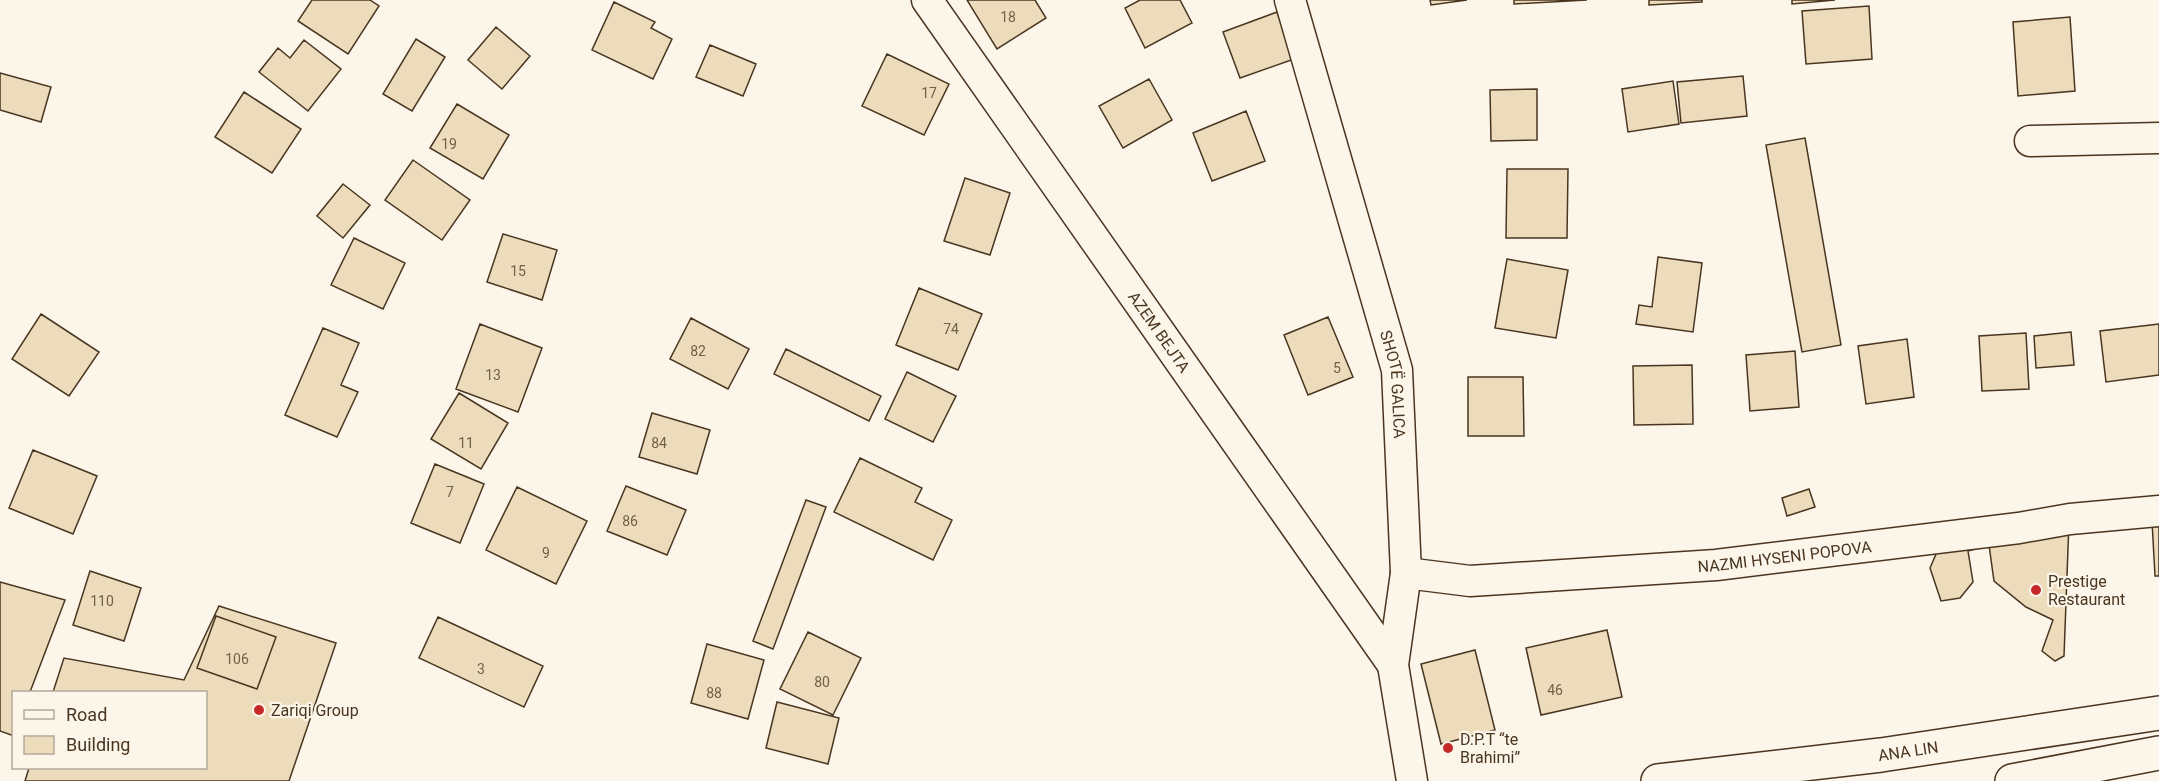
<svg xmlns="http://www.w3.org/2000/svg" width="2159" height="781" font-family="Roboto,sans-serif">
<style>
.building{fill:#ecdcbc;stroke:#4a3520;stroke-width:1.5}
.lines{fill:none;stroke-linecap:round;stroke-linejoin:round}
.street-casing{stroke:#4a3520;stroke-width:33}
.primary-casing{stroke:#4a3520;stroke-width:36}
.street{stroke:#fbf6e9;stroke-width:30}
.primary{stroke:#fbf6e9;stroke-width:33}
.poi-dot{fill:#c62828;stroke:#fbf6e9;stroke-width:2}
.labels{text-anchor:middle;stroke-width:4.5;stroke-linejoin:round;paint-order:stroke}
.number-label{font-size:14px;fill:#725f47}
.street-label{font-size:16px;fill:#4a3520;stroke:#fbf6e9}
.poi-label{font-size:16px;fill:#4a3520;stroke:#fbf6e9;text-anchor:start}
</style>
<rect width="100%" height="100%" fill="#fbf6e9"/>
<!-- building -->
<path class="building" d="M312,0H370L379,6L348,54L298,21Z
M967,0H1035L1046,18L997,49Z
M1140,0H1180L1192,23L1145,48L1125,8Z
M1430,0H1467L1431,5Z
M1514,0H1587L1514,4Z
M1649,0H1702V2L1649,5Z
M1792,0H1835L1792,4Z
M614,2L655,22L651,28L672,39L653,79L592,50Z
M1869,6L1872,59L1806,64L1802,11Z
M1277,12L1294,59L1240,78L1223,32Z
M2070,17L2075,91L2018,96L2013,22Z
M496,27L530,56L502,89L468,60Z
M416,39L445,57L412,111L383,94Z
M304,40L341,69L308,111L259,72L278,48L290,58Z
M710,45L756,64L743,96L696,77Z
M887,54L949,84L924,135L862,106Z
M0,73L51,87L41,122L0,110Z
M1743,76L1747,116L1681,123L1677,82Z
M1149,79L1172,120L1123,148L1099,106Z
M1673,81L1679,124L1628,132L1622,89Z
M1537,89V140L1491,141L1490,90Z
M244,92L301,129L272,173L215,137Z
M457,104L509,135L483,179L430,148Z
M1246,111L1265,161L1212,181L1193,133Z
M1805,138L1841,345L1802,352L1766,145Z
M413,160L470,200L442,240L385,200Z
M1507,169H1568L1567,238H1506Z
M965,178L1010,193L990,255L944,241Z
M343,184L370,205L343,238L317,216Z
M503,234L557,250L542,300L487,282Z
M354,238L405,263L383,309L331,285Z
M1658,257L1702,263L1693,332L1636,324L1639,305L1652,307Z
M1507,259L1568,270L1556,338L1495,328Z
M919,288L982,314L958,370L896,345Z
M41,314L99,352L69,396L12,359Z
M1328,317L1353,377L1308,395L1284,335Z
M691,318L749,349L728,389L670,359Z
M480,324L542,348L518,412L456,389Z
M2159,324V375L2106,382L2100,331Z
M323,328L359,343L341,385L358,392L337,437L285,415Z
M2071,332L2074,365L2036,368L2034,336Z
M2026,333L2029,389L1982,391L1979,336Z
M1907,339L1914,397L1866,404L1858,346Z
M786,349L881,396L869,421L774,374Z
M1795,351L1799,407L1750,411L1746,355Z
M1692,365L1693,424L1634,425L1633,366Z
M907,372L956,396L933,442L885,419Z
M1468,377H1523L1524,436H1468Z
M459,393L508,423L481,469L431,439Z
M652,413L710,430L697,474L639,457Z
M33,450L97,476L73,534L9,508Z
M860,458L922,488L915,502L952,520L933,560L834,512Z
M435,464L484,484L460,543L411,523Z
M626,486L686,510L667,555L607,531Z
M517,487L587,521L556,584L486,550Z
M1809,489L1815,507L1787,516L1782,498Z
M806,500L826,507L773,649L753,641Z
M2159,520V576H2155L2152,521Z
M2069,522L2064,656L2055,661L2042,651L2053,620L2026,607L1994,581L1989,545L1968,551L1973,582L1960,598L1941,601L1930,568L1940,545Z
M90,571L141,588L124,641L73,625Z
M0,582L65,600L30,692H14V736L0,731Z
M219,606L336,643L289,781H25L29,768H206V692H53L64,658L184,680Z
M216,616L276,637L257,689L197,668Z
M438,617L543,666L524,707L419,658Z
M1607,630L1622,697L1541,715L1526,648Z
M808,632L861,658L833,715L780,689Z
M707,644L764,660L748,719L691,703Z
M1475,650L1495,730L1441,744L1421,664Z
M777,702L839,718L828,764L766,748Z"/>
<g class="lines">
<defs>
<g id="street">
<path id="s1" d="M927,0L1393,665"/>
<path id="s2" d="M1290,0L1397,370L1406,573L1393,665L1412,781"/>
<path d="M2030,141L2159,138"/>
<path id="s3" d="M1406,573L1470,581L1716,565L2019,528L2070,519L2159,511"/>
</g>
<g id="primary">
<path id="s4" d="M1658,781L1881,755L2159,713"/>
<path d="M2012,781L2159,753"/>
</g>
</defs>
<!-- street casing -->
<use href="#street" class="street-casing"/>
<!-- primary casing -->
<use href="#primary" class="primary-casing"/>
<!-- street -->
<use href="#street" class="street"/>
<!-- primary -->
<use href="#primary" class="primary"/>
</g>
<!-- markers -->
<g class="poi-dot">
<circle cx="2036" cy="590" r="6"/>
<circle cx="259" cy="710" r="6"/>
<circle cx="1448" cy="748" r="6"/>
</g>
<g class="labels">
<!-- number labels -->
<g class="number-label">
<text x="1008" y="22">18</text>
<text x="929" y="98">17</text>
<text x="449" y="149">19</text>
<text x="518" y="276">15</text>
<text x="951" y="334">74</text>
<text x="698" y="356">82</text>
<text x="1337" y="373">5</text>
<text x="493" y="380">13</text>
<text x="466" y="448">11</text>
<text x="659" y="448">84</text>
<text x="450" y="497">7</text>
<text x="630" y="526">86</text>
<text x="546" y="558">9</text>
<text x="102" y="606">110</text>
<text x="237" y="664">106</text>
<text x="481" y="674">3</text>
<text x="822" y="687">80</text>
<text x="1555" y="695">46</text>
<text x="714" y="698">88</text>
</g>
<!-- street labels -->
<g class="street-label">
<text dy="6" stroke="none"><textPath href="#s1" startOffset="405">AZEM BEJTA</textPath></text>
<text dy="6" stroke="none"><textPath href="#s2" startOffset="399">SHOTË GALICA</textPath></text>
<text dy="6" stroke="none"><textPath href="#s3" startOffset="380">NAZMI HYSENI POPOVA</textPath></text>
<text dy="6" stroke="none"><textPath href="#s4" startOffset="252">ANA LIN</textPath></text>
</g>
<!-- poi labels -->
<g class="poi-label">
<text x="2048" y="587">Prestige<tspan x="2048" dy="18">Restaurant</tspan></text>
<text x="271" y="716">Zariqi Group</text>
<text x="1460" y="745">D.P.T “te<tspan x="1460" dy="18">Brahimi”</tspan></text>
</g>
</g>
<!-- legend -->
<rect x="12" y="691" width="195" height="78" fill="#fbf6e9" stroke="#b4a999" stroke-width="1.5"/>
<rect x="24" y="710" width="30" height="9" fill="#fbf6e9" stroke="#b4a999" stroke-width="1.5"/>
<text x="66" y="721" font-size="18" fill="#4a3520">Road</text>
<rect x="24" y="736" width="30" height="18" fill="#ecdcbc" stroke="#b4a999" stroke-width="1.5"/>
<text x="66" y="751" font-size="18" fill="#4a3520">Building</text>
</svg>
